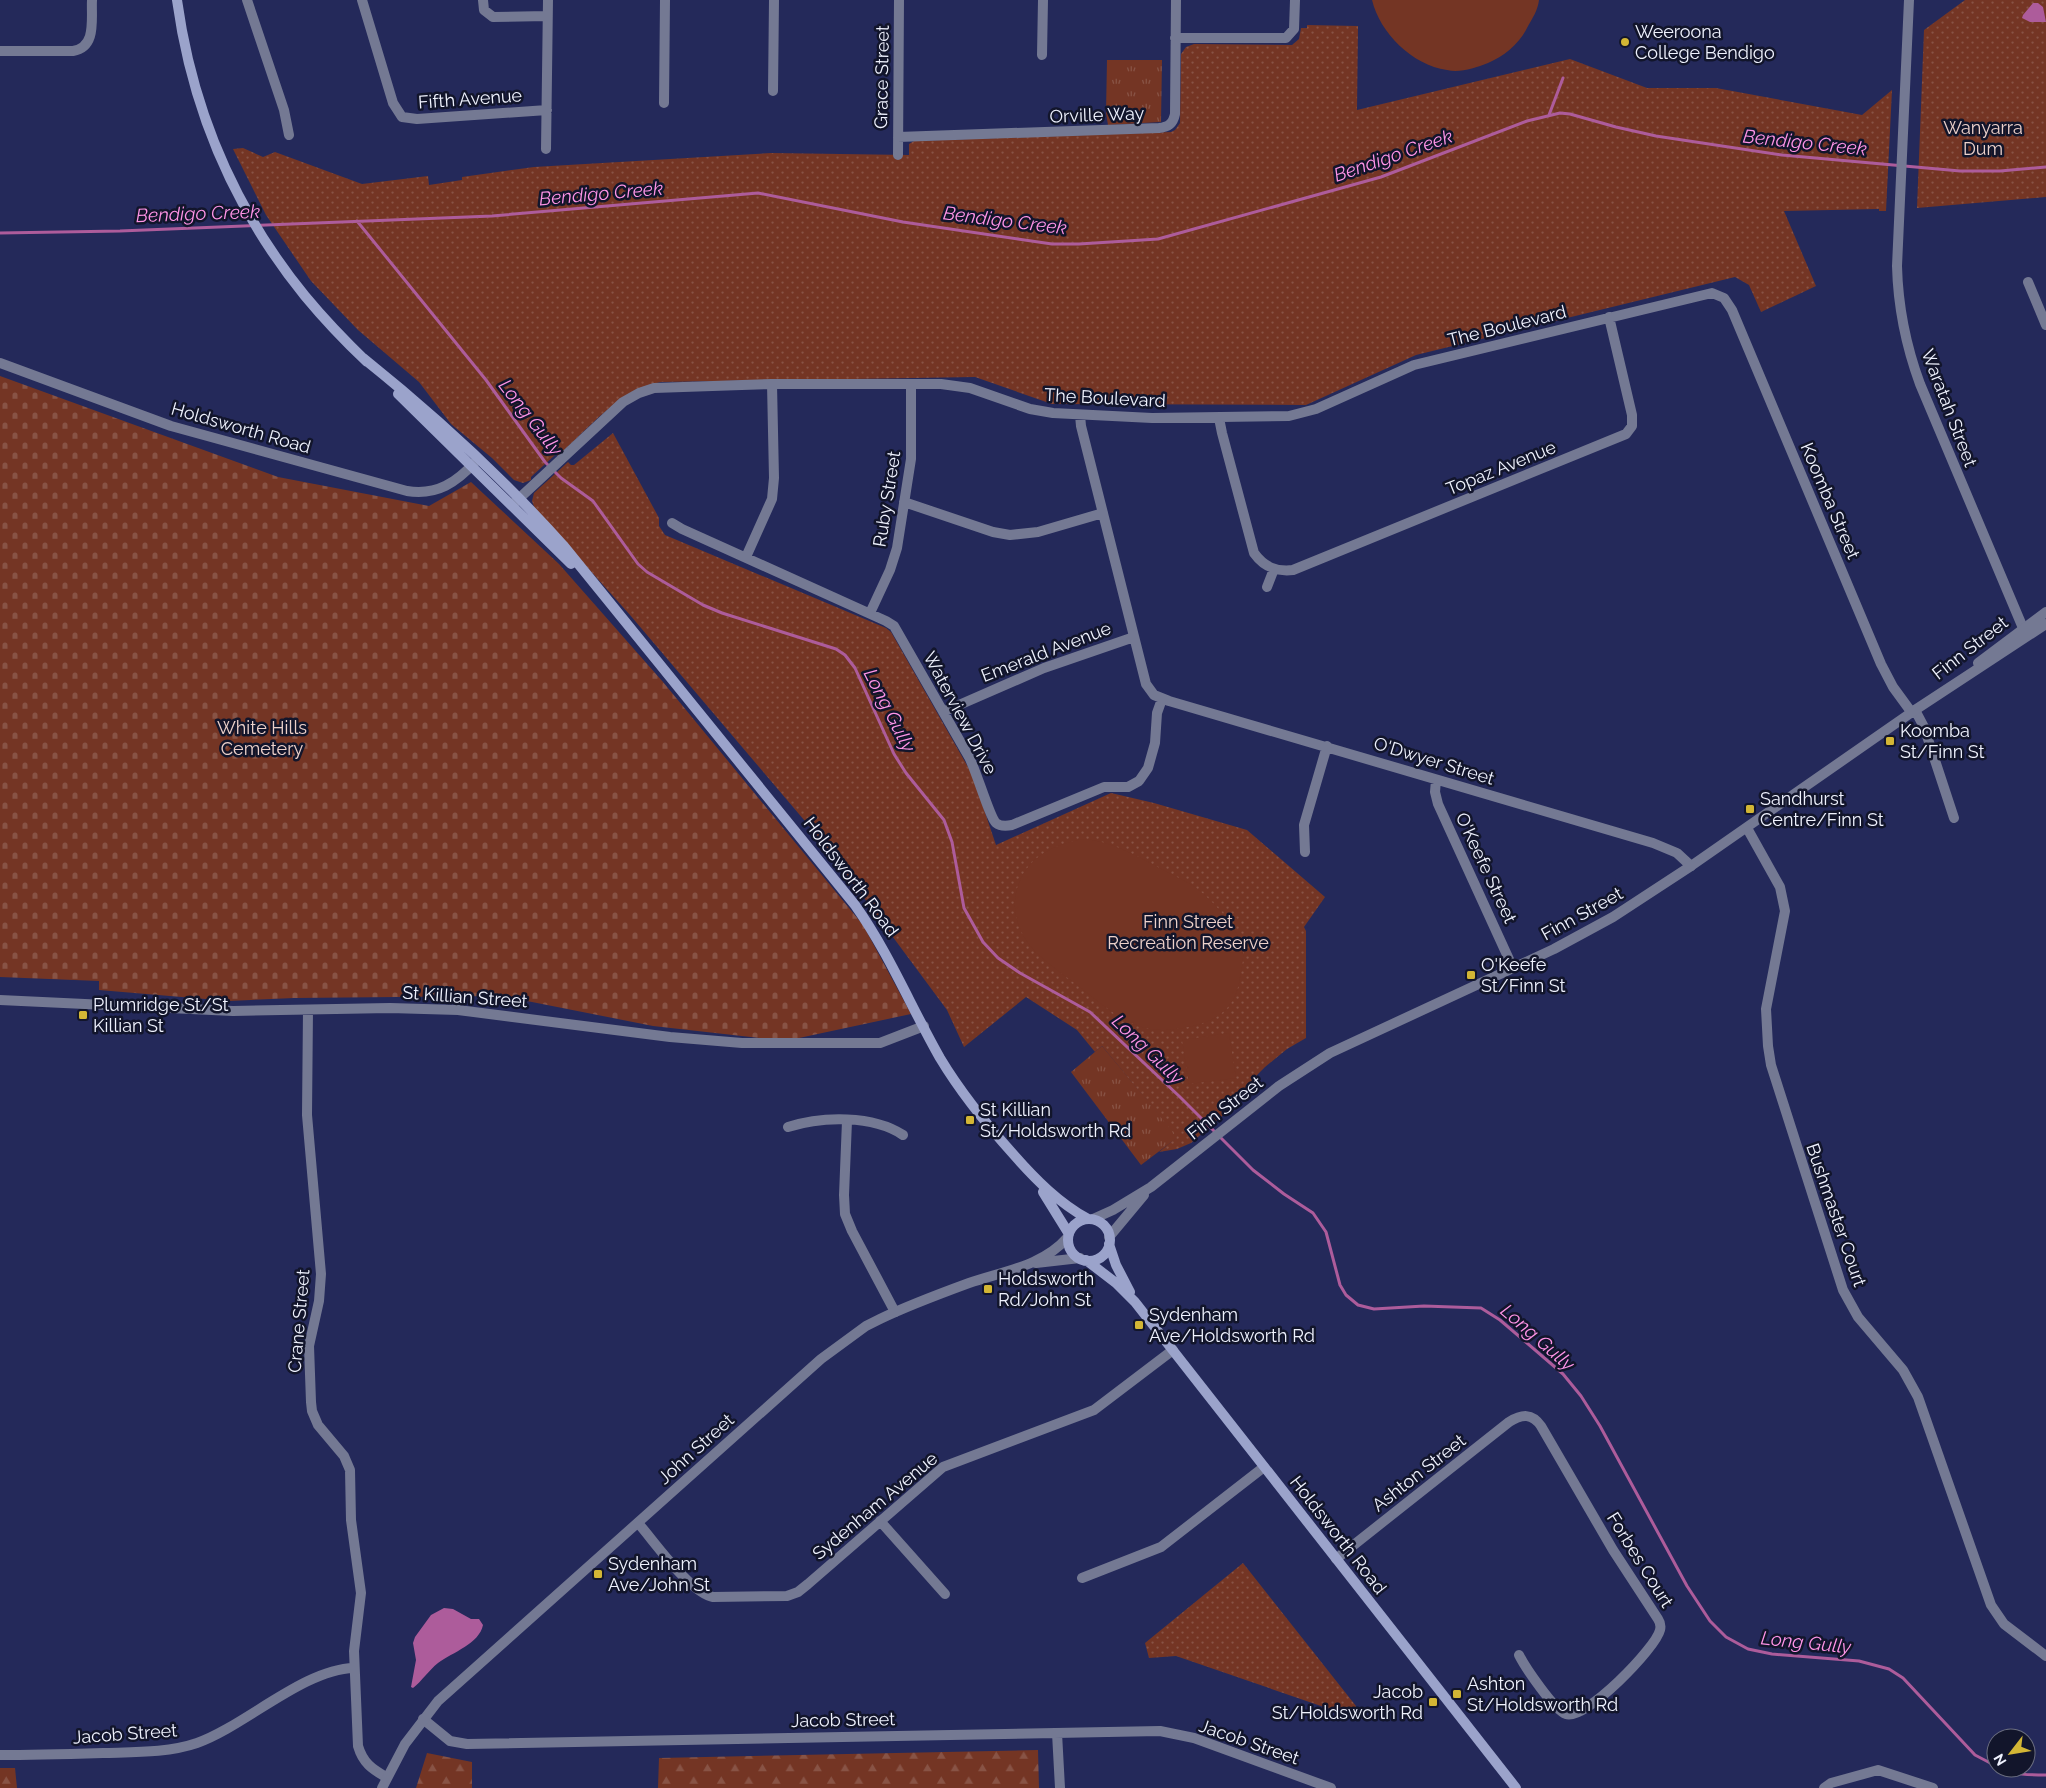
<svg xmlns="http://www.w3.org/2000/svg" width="2046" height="1788" font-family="Raleway,sans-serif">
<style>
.grass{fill:url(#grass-tufts)}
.forest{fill:url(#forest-firs)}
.cemetery{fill:url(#cemetery-stones)}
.park{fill:url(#park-dots)}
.garden{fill:#743524}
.water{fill:#ad5c9b}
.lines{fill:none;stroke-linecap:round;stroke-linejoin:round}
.stream{stroke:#ad5c9b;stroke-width:3}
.minor{stroke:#747993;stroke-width:10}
.tertiary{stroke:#747993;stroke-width:10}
.secondary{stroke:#9ba3cb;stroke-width:10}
.poi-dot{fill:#d3b635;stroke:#12152b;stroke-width:2}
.labels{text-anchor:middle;stroke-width:5;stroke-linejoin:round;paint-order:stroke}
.poi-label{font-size:18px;fill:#eff2fe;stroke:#12152b;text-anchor:start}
.street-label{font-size:18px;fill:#eff2fe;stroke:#12152b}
.park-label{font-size:18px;fill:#edd1ca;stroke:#12152b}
.water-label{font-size:19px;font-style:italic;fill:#ff94e7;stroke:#12152b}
</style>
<defs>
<pattern id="grass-tufts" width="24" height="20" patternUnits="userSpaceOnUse" patternTransform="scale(1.25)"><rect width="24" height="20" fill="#743524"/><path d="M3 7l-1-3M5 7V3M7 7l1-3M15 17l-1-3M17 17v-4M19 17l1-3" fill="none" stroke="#885345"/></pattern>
<pattern id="forest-firs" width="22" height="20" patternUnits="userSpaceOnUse" patternTransform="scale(1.25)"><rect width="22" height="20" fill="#743524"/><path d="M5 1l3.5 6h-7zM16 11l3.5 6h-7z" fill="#885345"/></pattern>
<pattern id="cemetery-stones" width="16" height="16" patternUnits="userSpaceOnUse" patternTransform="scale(1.25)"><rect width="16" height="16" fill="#743524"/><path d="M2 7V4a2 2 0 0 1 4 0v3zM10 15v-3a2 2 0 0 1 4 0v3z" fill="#885345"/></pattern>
<pattern id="park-dots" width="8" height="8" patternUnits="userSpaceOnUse" patternTransform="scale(1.25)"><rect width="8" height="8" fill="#743524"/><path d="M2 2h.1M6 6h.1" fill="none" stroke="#885345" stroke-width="1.8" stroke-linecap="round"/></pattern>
</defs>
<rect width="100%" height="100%" fill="#24295a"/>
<!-- grass -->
<path class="grass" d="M1107,60H1162L1161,122L1108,125L1106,113Z
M1102,1046L1178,1137L1141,1165L1071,1072Z"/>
<!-- forest -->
<path class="forest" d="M1038,1750L1039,1788H658L659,1758Z
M427,1753L472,1762V1788H416Z
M0,1768H15L17,1788H0Z"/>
<!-- cemetery -->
<path class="cemetery" d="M0,376L278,477L429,506L471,482L559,564L663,682L863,925L911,1014L785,1041L653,1026L502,996L294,998L229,1001L99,990V981L0,977Z"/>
<!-- park -->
<path class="park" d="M1965,0H2046V197L1917,208L1924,30Z
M1307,25L1358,26L1357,110L1570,59L1647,88H1716L1862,115L1892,90L1886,211H1879V209L1784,211L1816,286L1761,312L1749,285L1735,277L1416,355L1306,405L1052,404L975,377L661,382C619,390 589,428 558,456L556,454L531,477V480L523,483L514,480L492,458L451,424L419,382L358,330L311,281L266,215L233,149L243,148L263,157L275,152L362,184L428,176L429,185L462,180V177L534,167L771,153L909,155V144L914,141L1171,132L1175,130L1180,123L1181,54L1186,47L1194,44L1292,45L1299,39L1301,28H1307Z
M613,433L659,518V526L665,535L886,628L891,632L972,774L996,845L1111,793L1154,803L1247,830L1325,897L1304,927L1306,931V1038L1287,1049L1265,1067L1256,1076L1236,1104L1191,1143L1177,1149L1159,1152L1177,1137L1102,1046L1095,1052L1077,1030L1026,997L964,1047L947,1010L821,840L630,615L535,509L532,501L534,493L568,462L571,465H574Z
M1243,1563L1356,1706L1353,1717L1176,1656L1149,1658L1145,1643Z"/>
<!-- garden -->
<path class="garden" d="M1372,0H1539C1538,10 1532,19 1527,28C1519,44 1504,56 1488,63C1475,68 1460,73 1447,70C1412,65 1380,33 1372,0Z
M1085,839C1114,842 1139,857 1165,871C1175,876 1186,881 1195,887C1211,899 1237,926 1242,946C1245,958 1241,972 1239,983C1232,1020 1199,1027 1166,1030C1132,1032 1107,1008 1081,988C1067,977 1052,967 1039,955C1013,932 1006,895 1028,867C1042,850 1064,842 1085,839Z
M1229,1033L1236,1078L1189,1084L1182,1040Z"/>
<!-- water -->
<path class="water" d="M2033,3H2038L2043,7L2046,22H2030L2022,18L2023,15Z
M444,1608L453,1609L471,1619H479L483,1625C479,1644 453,1652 438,1663C429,1670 422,1681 413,1688L411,1687L416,1660L413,1643L415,1637L431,1615Z"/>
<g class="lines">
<!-- stream -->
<path class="stream" d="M1549,115L1563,78
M357,221L486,380L545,462L561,478L593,501L638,564L647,572L703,605L722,613L836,649L845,655L855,668L894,754L906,773L944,820L952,842L964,908L983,942L998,958L1020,973L1090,1012L1179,1096L1253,1170L1284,1194L1313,1213L1326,1232L1340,1285L1346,1295L1358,1305L1374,1309L1424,1306L1481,1308L1500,1320L1563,1374L1581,1396L1600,1426L1687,1586L1710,1621L1726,1637L1748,1649L1772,1654L1859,1661L1889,1669L1903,1678L1975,1755L1996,1766
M0,233L120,231L492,216L758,193L903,222L1052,244H1079L1158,239L1381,177L1527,121L1560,113L1570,114L1616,127L1656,136L1782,155L1960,171H2000L2046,167
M1999,1768C2015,1775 2029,1775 2046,1775"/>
<!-- minor -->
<path class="minor" d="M247,0L284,110L289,135
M362,0L393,103L402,117L417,119L547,110
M483,0L484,10L493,17L547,16
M1909,0L1897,266C1898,306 1906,346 1920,384L2023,628
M1175,38H1286L1294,29L1295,0
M0,51H73C97,47 91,19 92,0
M1042,55L1043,0
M773,91L774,0
M664,103L665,0
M898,137L1159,128C1168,127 1173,124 1175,114L1176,0
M546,149L548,0
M898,155L899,0
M2028,282L2046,325
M0,363L171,426L407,491C437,496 457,482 476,461
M1080,415L1081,426L1146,684L1154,695L1169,701C1331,747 1492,796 1653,843L1677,853L1691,866
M1219,418L1222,433L1254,553C1264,567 1276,572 1293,570L1626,434L1632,426V415L1609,317
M904,502L993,532L1010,535L1038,532L1103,513
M512,505L623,402L639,393L654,388L772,384H941L970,388L1030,409L1053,413L1152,418L1289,416L1316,409L1414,365L1712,293L1724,298L1732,310L1881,664L1893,687L1912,713
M672,523L682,529L886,621L894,626L969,757C976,770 990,818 996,823C1001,827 1007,826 1012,825L1104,787H1128L1139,781L1148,768L1155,743L1157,713L1162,699
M746,557L772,499L774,478L772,384
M1267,587L1274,569
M870,613L890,570L897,548L911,459V384
M1915,710L1924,727L1954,818
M943,712L1044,668L1134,637
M1436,780L1435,792L1438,804L1513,968
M1747,828L1780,887L1785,911L1766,1009L1768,1046L1771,1065L1843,1290L1858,1317L1903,1370L1918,1397L1991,1605L2004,1624L2046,1656
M1305,852L1304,825L1327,746
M0,1000L233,1011L390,1008L458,1010L670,1037L742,1043H880L924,1026
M308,1010L307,1115L321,1274L319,1301L309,1346L311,1402L312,1411L318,1425L344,1456L350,1470L351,1520L361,1593L354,1651L358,1746C363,1763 372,1769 386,1777
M847,1121L844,1195L845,1214L852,1231L895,1312
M788,1127C822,1116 873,1115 903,1135
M880,1521L945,1594
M638,1523C654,1541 690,1593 713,1597L787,1596L798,1592L808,1584L943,1467L1094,1410L1173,1350
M1336,1559L1509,1422C1522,1414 1532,1413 1541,1426L1613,1550L1658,1619C1660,1622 1661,1626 1660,1630C1656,1648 1585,1721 1566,1714C1554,1710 1525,1667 1519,1655
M1082,1578L1161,1547L1264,1467
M423,1719L450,1741L467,1744L1160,1731L1194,1738L1331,1788
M1057,1733L1060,1788
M0,1755C34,1755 69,1754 103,1753C134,1752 168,1753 197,1743C245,1726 304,1669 354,1668
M1824,1788L1831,1783L1878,1770L1933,1788"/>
<!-- tertiary -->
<path class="tertiary" d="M1978,663L2046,612
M1093,1219L1113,1210L1151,1187L1279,1086L1330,1053L1554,949L1613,917L1691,866L1915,710L2046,624
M1109,1237L1144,1195
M1036,1263L1080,1258
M382,1788L405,1744L438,1701L821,1359L866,1326L880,1319C909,1305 939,1294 969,1283C1004,1271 1043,1266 1068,1237"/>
<!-- secondary -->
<path class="secondary" d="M177,0C192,109 235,210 305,296C324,319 345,341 367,362
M363,358C434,415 502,477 563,545L855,905C889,953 911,1007 940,1058C961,1093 987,1125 1014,1155C1036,1180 1059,1203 1088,1219
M398,394L571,564
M1043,1192L1069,1234
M1068 1240a21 21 0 1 1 42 0a21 21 0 1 1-42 0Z
M1109,1244L1116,1265L1130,1292
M1086,1260L1116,1283L1135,1302L1516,1788"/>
</g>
<!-- markers -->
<g class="poi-dot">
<circle cx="1625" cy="42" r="5"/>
<rect x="1885" y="736" width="10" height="10" rx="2.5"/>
<rect x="1745" y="804" width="10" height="10" rx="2.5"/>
<rect x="1466" y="970" width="10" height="10" rx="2.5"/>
<rect x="78" y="1010" width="10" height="10" rx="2.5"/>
<rect x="965" y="1115" width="10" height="10" rx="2.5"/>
<rect x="983" y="1284" width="10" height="10" rx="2.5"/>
<rect x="1134" y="1320" width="10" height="10" rx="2.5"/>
<rect x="593" y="1569" width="10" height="10" rx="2.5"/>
<rect x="1452" y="1689" width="10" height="10" rx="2.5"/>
<rect x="1428" y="1697" width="10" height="10" rx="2.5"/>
</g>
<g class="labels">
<!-- poi labels -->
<g class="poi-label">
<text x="1635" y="38">Weeroona<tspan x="1635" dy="21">College Bendigo</tspan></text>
<text x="1900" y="737">Koomba<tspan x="1900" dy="21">St/Finn St</tspan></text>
<text x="1760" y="805">Sandhurst<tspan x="1760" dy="21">Centre/Finn St</tspan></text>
<text x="1481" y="971">O'Keefe<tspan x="1481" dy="21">St/Finn St</tspan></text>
<text x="93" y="1011">Plumridge St/St<tspan x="93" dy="21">Killian St</tspan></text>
<text x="980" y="1116">St Killian<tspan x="980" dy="21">St/Holdsworth Rd</tspan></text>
<text x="998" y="1285">Holdsworth<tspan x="998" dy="21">Rd/John St</tspan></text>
<text x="1149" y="1321">Sydenham<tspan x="1149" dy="21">Ave/Holdsworth Rd</tspan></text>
<text x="608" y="1570">Sydenham<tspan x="608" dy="21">Ave/John St</tspan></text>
<text x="1467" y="1690">Ashton<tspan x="1467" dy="21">St/Holdsworth Rd</tspan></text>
<text x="1423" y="1698" text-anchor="end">Jacob<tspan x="1423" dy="21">St/Holdsworth Rd</tspan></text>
</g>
<!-- street labels -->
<g class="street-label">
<text transform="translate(882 77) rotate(-89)" y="6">Grace Street</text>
<text transform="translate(470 99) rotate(-4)" y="6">Fifth Avenue</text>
<text transform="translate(1097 115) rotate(-2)" y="6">Orville Way</text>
<text transform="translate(1507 326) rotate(-14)" y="6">The Boulevard</text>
<text transform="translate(1105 398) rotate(3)" y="6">The Boulevard</text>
<text transform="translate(1949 408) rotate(69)" y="6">Waratah Street</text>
<text transform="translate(241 428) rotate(16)" y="6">Holdsworth Road</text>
<text transform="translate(1501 468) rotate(-22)" y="6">Topaz Avenue</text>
<text transform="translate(887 499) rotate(-81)" y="6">Ruby Street</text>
<text transform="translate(1830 501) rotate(67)" y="6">Koomba Street</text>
<text transform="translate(1970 648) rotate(-38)" y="6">Finn Street</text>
<text transform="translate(1046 652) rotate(-21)" y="6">Emerald Avenue</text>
<text transform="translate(960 713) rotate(62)" y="6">Waterview Drive</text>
<text transform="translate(1434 761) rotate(17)" y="6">O'Dwyer Street</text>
<text transform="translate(1486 868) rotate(65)" y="6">O'Keefe Street</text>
<text transform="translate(851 877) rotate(53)" y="6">Holdsworth Road</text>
<text transform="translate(1582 914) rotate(-29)" y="6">Finn Street</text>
<text transform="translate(465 997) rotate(4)" y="6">St Killian Street</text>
<text transform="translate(1225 1108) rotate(-38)" y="6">Finn Street</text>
<text transform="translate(1836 1215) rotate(71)" y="6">Bushmaster Court</text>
<text transform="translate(299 1321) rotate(-85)" y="6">Crane Street</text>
<text transform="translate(696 1449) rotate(-42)" y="6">John Street</text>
<text transform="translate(1419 1473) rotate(-38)" y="6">Ashton Street</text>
<text transform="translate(875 1506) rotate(-40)" y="6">Sydenham Avenue</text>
<text transform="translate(1338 1535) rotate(52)" y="6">Holdsworth Road</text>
<text transform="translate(1640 1560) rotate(58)" y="6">Forbes Court</text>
<text transform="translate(843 1720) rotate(-1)" y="6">Jacob Street</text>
<text transform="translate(125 1734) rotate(-4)" y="6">Jacob Street</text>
<text transform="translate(1249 1742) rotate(19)" y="6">Jacob Street</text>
</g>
<!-- park labels -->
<g class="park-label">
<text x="1983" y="134">Wanyarra<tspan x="1983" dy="21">Dum</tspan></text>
<text x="262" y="734">White Hills<tspan x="262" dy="21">Cemetery</tspan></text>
<text x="1188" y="928">Finn Street<tspan x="1188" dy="21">Recreation Reserve</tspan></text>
</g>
<!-- water labels -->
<g class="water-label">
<text transform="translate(1805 142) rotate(6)" y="7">Bendigo Creek</text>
<text transform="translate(1393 155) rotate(-19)" y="7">Bendigo Creek</text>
<text transform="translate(601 193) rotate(-5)" y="7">Bendigo Creek</text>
<text transform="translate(198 213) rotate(-2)" y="7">Bendigo Creek</text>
<text transform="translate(1005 220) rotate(7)" y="7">Bendigo Creek</text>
<text transform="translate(531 417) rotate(52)" y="7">Long Gully</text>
<text transform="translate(890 710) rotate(63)" y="7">Long Gully</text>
<text transform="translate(1148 1049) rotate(44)" y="7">Long Gully</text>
<text transform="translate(1538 1337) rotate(41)" y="7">Long Gully</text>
<text transform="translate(1806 1642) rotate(6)" y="7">Long Gully</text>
</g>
</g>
<!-- north arrow -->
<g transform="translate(2011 1753) rotate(239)"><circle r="24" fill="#12152b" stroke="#6a6d7f"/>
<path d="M0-4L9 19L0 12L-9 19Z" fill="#d3b635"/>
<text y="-8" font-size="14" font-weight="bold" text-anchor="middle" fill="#eff2fe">N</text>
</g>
</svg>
